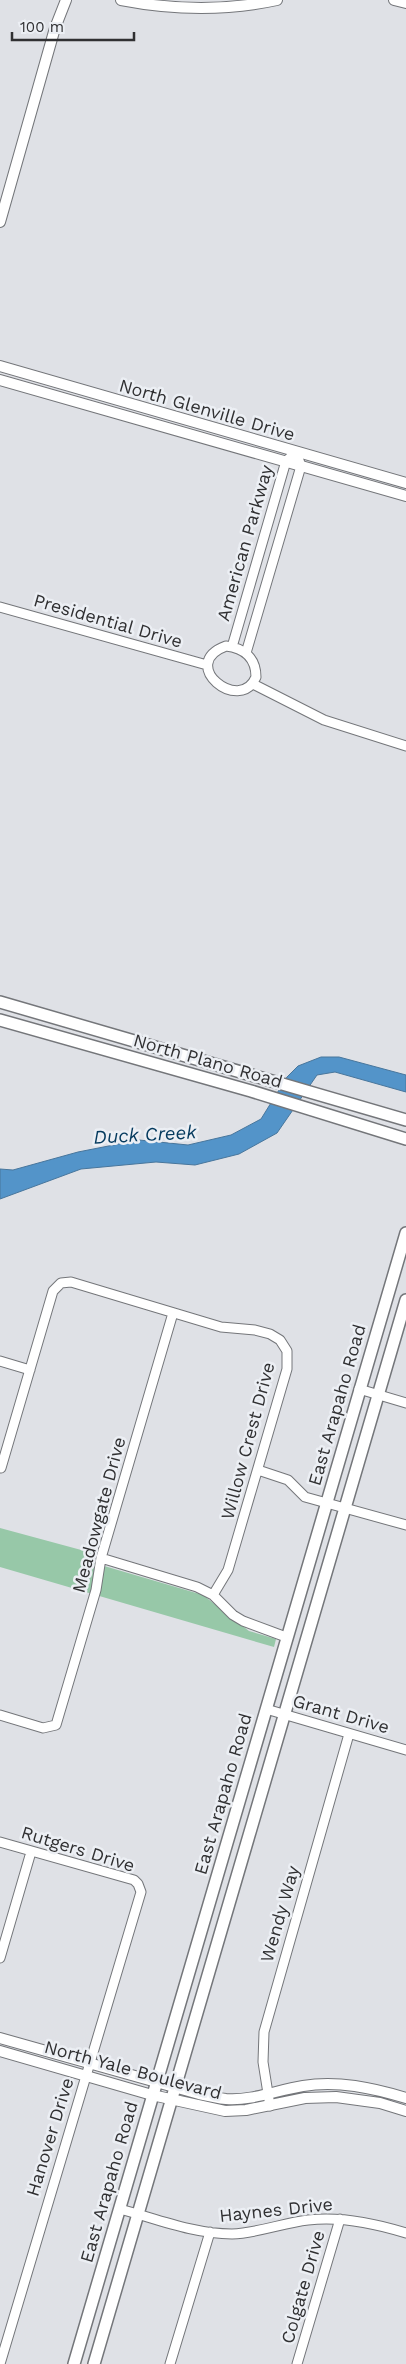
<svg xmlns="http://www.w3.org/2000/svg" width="406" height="2364" font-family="'Work Sans',sans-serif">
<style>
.green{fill:#97c8a8}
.water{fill:#5394c9;stroke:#48769c}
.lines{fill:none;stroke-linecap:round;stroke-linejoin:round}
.minor-casing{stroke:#74767a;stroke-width:11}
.tertiary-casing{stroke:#74767a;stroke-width:12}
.secondary-casing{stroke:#74767a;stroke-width:14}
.minor{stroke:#fff;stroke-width:9}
.tertiary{stroke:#fff;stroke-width:10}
.secondary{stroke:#fff;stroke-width:11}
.labels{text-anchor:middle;stroke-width:5;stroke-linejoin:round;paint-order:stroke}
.street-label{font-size:18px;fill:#303032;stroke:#eceff4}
.water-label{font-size:19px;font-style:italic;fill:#053a5e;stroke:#eceff4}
</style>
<rect width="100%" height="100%" fill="#dfe1e6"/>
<!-- green -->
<path class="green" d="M0,1528L96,1554L94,1563L203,1595L249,1631L276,1639L274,1647L0,1567Z"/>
<!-- water -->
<path class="water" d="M321,1057H339L406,1075V1092L335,1072L317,1075L277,1133L239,1154L195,1165L156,1162L81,1169L0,1199V1169L13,1170L78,1152L139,1140L188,1145L231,1135L261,1119L287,1077L298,1066Z"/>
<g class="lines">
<defs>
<path id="minor" d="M0,607L207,665
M226,646C244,648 256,658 256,677C240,715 177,664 226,646Z
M232,647L286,461L296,452L301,466L246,653
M253,684L324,720L406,746
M0,1361L30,1370
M359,1389L406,1403
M1,1468L53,1291L61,1283L71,1282L221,1327L255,1330L270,1334L280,1340L287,1351V1369L228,1570L213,1595
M258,1470L288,1480L305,1497L406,1525
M101,1558L197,1587L213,1595L233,1615L243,1621L286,1637
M266,1709L406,1750
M0,1715L43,1728L56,1725L96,1590L101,1558L173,1313
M0,1842L134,1880L138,1884L141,1892L0,2364
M0,1958L31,1852
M270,2106L263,2062L264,2032L349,1734
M120,2209C157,2219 194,2234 232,2234C258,2233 283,2223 308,2220C341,2216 374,2223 406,2233
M170,2364L210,2232
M297,2364L340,2219"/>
<path id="tertiary" d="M121,0C173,10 226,11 277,0
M394,0L406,3
M0,222L55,28L66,0
M0,366L406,483
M0,380L406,496
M0,2038L199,2094C208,2096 217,2098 226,2099C252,2101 277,2090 303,2086C337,2080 373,2088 406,2098
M0,2051L152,2095L225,2111L246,2110L305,2098L336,2097L380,2103L406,2111"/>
<path id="secondary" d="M0,1002L406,1120
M0,1020L251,1091L406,1139
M74,2364L406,1233
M94,2364L406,1300"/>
</defs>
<!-- minor casing -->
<use href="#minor" class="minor-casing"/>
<!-- tertiary casing -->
<use href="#tertiary" class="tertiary-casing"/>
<!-- secondary casing -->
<use href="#secondary" class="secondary-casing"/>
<!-- minor -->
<use href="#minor" class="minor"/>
<!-- tertiary -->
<use href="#tertiary" class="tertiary"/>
<!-- secondary -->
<use href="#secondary" class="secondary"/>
</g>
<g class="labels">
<!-- street labels -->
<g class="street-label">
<text transform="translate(207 410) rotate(16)" y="6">North Glenville Drive</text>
<text transform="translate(245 543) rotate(-74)" y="6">American Parkway</text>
<text transform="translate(108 621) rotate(16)" y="6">Presidential Drive</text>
<text transform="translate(208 1061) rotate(16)" y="6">North Plano Road</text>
<text transform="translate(337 1405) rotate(-74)" y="6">East Arapaho Road</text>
<text transform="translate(248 1441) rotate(-75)" y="6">Willow Crest Drive</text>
<text transform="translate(99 1515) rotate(-75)" y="6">Meadowgate Drive</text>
<text transform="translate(341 1714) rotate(16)" y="6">Grant Drive</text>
<text transform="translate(223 1794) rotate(-74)" y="6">East Arapaho Road</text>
<text transform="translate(78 1849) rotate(17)" y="6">Rutgers Drive</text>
<text transform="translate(280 1914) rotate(-74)" y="6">Wendy Way</text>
<text transform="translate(133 2070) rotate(15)" y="6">North Yale Boulevard</text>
<text transform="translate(50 2137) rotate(-73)" y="6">Hanover Drive</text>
<text transform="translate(109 2182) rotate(-74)" y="6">East Arapaho Road</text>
<text transform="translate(276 2210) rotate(-6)" y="6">Haynes Drive</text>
<text transform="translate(303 2287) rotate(-74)" y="6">Colgate Drive</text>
</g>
<!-- water labels -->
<g class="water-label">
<text transform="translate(145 1134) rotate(-3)" y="7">Duck Creek</text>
</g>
</g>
<!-- scale -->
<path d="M12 32v8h122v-8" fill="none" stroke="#303032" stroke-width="2.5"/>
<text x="20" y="32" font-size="15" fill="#303032" stroke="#eceff4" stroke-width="4" paint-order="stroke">100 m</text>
</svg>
